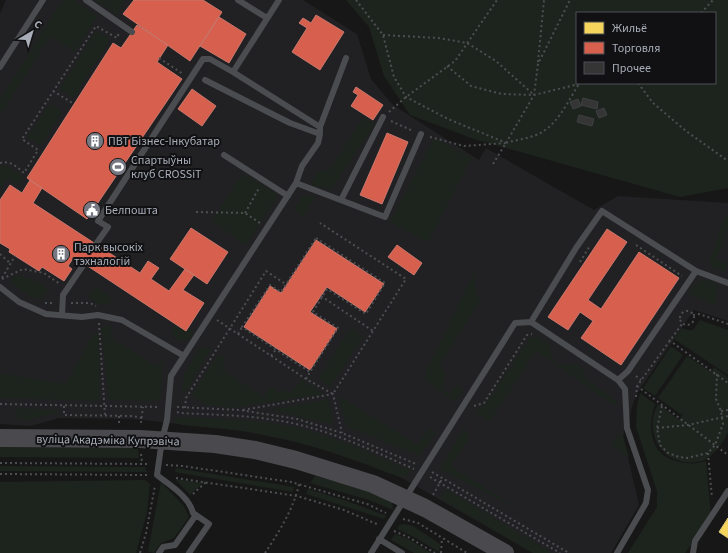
<svg xmlns="http://www.w3.org/2000/svg" width="728" height="553" font-family="'Source Sans 3',sans-serif">
<style>
.built{fill:#212123}
.green{fill:#1d241e;fill-rule:evenodd}
.homes{fill:#f6d55c;stroke:#dfc978}
.shops{fill:#d6604d;stroke:#c8776d}
.building{fill:#353536;stroke:#3f4043}
.lines{fill:none;stroke-linecap:round;stroke-linejoin:round}
.path{stroke:#4d4e52;stroke-width:2;stroke-dasharray:2 3;stroke-linecap:butt}
.lane{stroke:#4b4c50;stroke-width:6}
.secondary{stroke:#4a4a4e;stroke-width:18}
.labels{text-anchor:middle;stroke-width:4;stroke-linejoin:round;paint-order:stroke}
.poi-label{font-size:12px;fill:#a8adb8;stroke:#111113;text-anchor:start}
.street-label{font-size:12px;fill:#a8adb8;stroke:#111113}
</style>
<rect width="100%" height="100%" fill="#171717"/>
<!-- built -->
<path class="built" d="M6,0H303L357,34L371,79L393,105L479,160L486,148L594,210L618,196L728,203V321L694,310L636,395L623,436L639,505L611,553H533L400,477L333,452L292,441L243,431L133,419L59,418L31,426L0,424V14Z"/>
<!-- green -->
<path class="green" d="M63,0H73L98,16L75,52L50,36L0,116V99Z
M95,0H125L117,15Z
M346,0H728V188L680,197L474,139L410,115L384,76L369,27ZM577,13H715V83H577Z
M96,30L110,39L74,98L60,89Z
M50,103L62,112L41,146L28,137Z
M364,117L375,124L331,190L310,184L317,173L322,170L328,172Z
M434,138L472,158L428,242L390,222Z
M5,165L24,176L18,185L7,178L0,189V166Z
M245,176L250,177L278,195L246,245L212,221L238,179Z
M304,194L315,197L303,218L294,210Z
M728,213V230L716,260L727,264L725,272L712,268L709,262L723,221Z
M475,270C475,280 473,292 481,299L440,365L446,376L442,389L450,394L454,386H458L462,388L463,392L456,400H452L425,380L426,372Z
M16,275L39,282L48,290L41,299L32,298L10,282Z
M705,280L712,281L718,285L715,305L691,295L689,292L699,281Z
M95,287L112,298L108,304L100,305L88,297Z
M700,320L728,330V375L674,339L682,328L688,330H693Z
M111,325L113,329L109,337L158,367L163,358L161,396L159,400L157,401L109,400L101,327Z
M174,325L186,332L188,328L193,331C192,341 184,342 176,339L172,331Z
M351,328L363,336L330,387L318,379Z
M93,334H99L100,401L0,398V373L66,384Z
M536,337C549,343 551,344 552,358L558,364C568,365 576,362 584,369L583,377L617,401L615,406L536,351L491,420L485,419L475,412L479,407L485,405L529,339Z
M671,346L683,355L655,396L643,388Z
M202,347L211,349L187,390L184,392L182,391L184,375L199,349Z
M218,354L224,357L225,362L221,369L264,397L270,386L281,393L285,389L291,393L301,380L324,394L232,408L207,405L191,396Z
M687,356L711,372L714,367L728,377C728,390 728,404 728,417C728,421 728,428 728,432C724,442 712,458 702,461C673,468 650,448 653,419C653,414 656,409 658,404L679,420L687,408L682,415L658,398Z
M640,393L655,404C647,428 650,456 679,462C689,464 697,464 706,461L711,515L692,539L691,545L685,553H628L657,507V491L636,427L637,406Z
M339,396L418,445L427,430L433,429L435,433L420,456L346,426Z
M328,399L334,425L271,410Z
M16,408L59,410V412L31,420L18,419Z
M173,417C213,419 255,419 295,427C335,436 374,455 412,471L405,477H400C349,458 297,438 242,431C222,428 202,427 182,425L177,423Z
M464,427L469,438L451,466L519,510L440,469Z
M619,433L623,436L629,457L611,445Z
M0,447L138,448L139,458L0,457Z
M0,466L145,467L147,472L0,471Z
M176,468L294,487L293,492L175,472Z
M315,476L367,489L392,502L393,510L369,500L310,483Z
M175,479L203,483L190,495Z
M145,480L150,484L147,512L136,553H0V482Z
M161,482L184,506L189,517L174,538L161,543L154,553L148,551Z
M308,489L347,501L387,516L384,519L306,494Z
M446,489L552,553H533L440,498Z
M404,524L413,526L440,544L439,552L416,538L397,529L399,525Z
M395,534L408,539L431,553H414L391,540Z"/>
<!-- homes -->
<path class="homes" d="M728,518V538L719,532Z"/>
<!-- shops -->
<path class="shops" d="M134,0H203L222,12L190,61L123,14Z
M316,15L344,32L320,70L292,52L307,28L299,23L303,18L311,23Z
M219,17L246,34L229,63L200,46Z
M137,25L168,45L157,62L182,79L87,219L27,178L113,43L121,48Z
M356,87L383,105L373,120L351,106L358,95L353,92Z
M192,89L216,106L202,126L178,109Z
M387,133L408,142L382,204L360,195Z
M30,180L42,188L33,203L140,273L148,261L159,268L151,279L169,291L185,269L194,275L183,290L204,303L186,331L74,257L68,266L72,269L64,281L42,267L39,271L9,252L10,249L0,243V200L10,185L22,193Z
M191,228L228,252L207,284L170,259Z
M607,229L627,242L588,300L601,309L639,252L679,278L621,365L581,338L593,321L580,312L568,330L548,317Z
M316,240L384,284L365,312L327,287L310,312L337,329L310,370L244,327L270,286L281,293Z
M397,245L422,263L414,275L388,257Z"/>
<!-- building -->
<path class="building" d="M583,98L598,102L597,109L581,105Z
M578,99L581,106L573,109L570,102Z
M604,108L607,115L599,118L596,111Z
M579,115L594,119L592,126L577,122Z"/>
<g class="lines">
<!-- path -->
<path class="path" d="M356,0L383,35L394,77L406,97L448,119L504,142
M701,13L713,0
M383,35L439,38L467,43L496,61L534,95
M159,58L183,74
M538,62L544,0
M447,66L471,86L502,94L534,95L579,84
M638,83L653,103L686,131L728,161
M53,91L74,104
M389,112L406,97L455,61L497,0
M391,121L413,131
M430,137L464,146L506,143
M506,143L534,95L538,64L570,0
M0,163C10,160 17,167 24,173L38,150L22,139L96,26L117,38L119,33
M493,164L506,143C515,140 526,139 536,135C557,127 568,101 579,84
M196,212L245,213L260,223
M245,213L259,188
M316,238L385,283L366,314L327,289L313,312L338,328L310,372L242,327L270,285L281,292Z
M636,245L682,276
M0,254L11,264
M580,262L589,247
M2,278L15,256
M2,279L23,269L44,273L60,284
M321,296L373,331
M45,303H55
M71,303H90L96,306
M680 318a7 7 0 1 1 14 0a7 7 0 1 1-14 0Z
M693,315L699,314L728,324
M217,320L306,379L333,394L406,279L320,223
M99,323L105,416
M238,334L242,327
M669,340L728,383
M271,356L277,348
M636,376L641,380
M306,379L310,372
M637,386L728,455
M636,397L637,386L682,324
M0,404L159,407
M64,406V415L133,416L142,418
M474,406L484,403L527,335L532,334
M662,406L657,428L660,445L668,453L679,457L687,458L708,453L715,445L723,424L721,411L716,399L717,374
M177,407L240,410L297,419L342,433L416,464
M185,408L186,398L266,271L287,285
M243,410L333,394L342,433
M721,411L728,410
M177,412L180,413C218,415 258,415 296,424C337,433 375,452 414,469
M119,416V425
M141,423L143,407
M657,428L688,425L728,416
M708,453L712,498
M141,454L142,463
M0,463L150,464
M166,465L183,466L291,482L367,504L386,513
M432,472L569,553
M0,474L148,475
M430,477L560,553
M176,478L297,496L344,510L379,525
M193,494L206,482
M433,495L442,479
M403,519L418,523L467,553
M394,531L408,537L435,553
M140,553L146,533L155,486
M265,553C279,532 294,508 299,484
M441,553L442,538"/>
<!-- lane -->
<path class="lane" d="M86,0L132,32
M238,0L267,18
M0,67L43,0
M233,72L279,0
M320,131V127L346,58
M224,155L288,196
M296,183L385,217L421,134
M341,200L383,117
M96,244L108,227L98,221L203,59H210L233,72L320,127
M0,287L19,302L46,314L82,317L98,315L122,320L184,356
M62,315L63,295L84,264
M531,322L576,248L602,211L696,271L728,283
M618,380L628,371L696,271
M379,539L402,553
M159,553L163,547L175,545L196,515
M189,553L209,524L193,513C189,496 169,485 157,475L162,440L167,420L171,376L296,183L302,166L318,143L320,134L290,123L205,80
M371,553L515,323L531,322L618,380L625,389L627,428L648,490L646,503L617,553
M693,553L695,541L728,491"/>
<!-- secondary -->
<path class="secondary" d="M0,438L140,439L215,444L255,450L296,460L373,484L425,508L505,553"/>
</g>
<!-- icons -->
<defs>
<symbol id="building-disc" viewBox="-11 -11 22 22"><circle r="9.5" fill="#757880" stroke="#111113"/><path d="M-4-6H4V6H1V3H-1V6H-4ZM-2.5-4.3h1.7v1.8h-1.7ZM.8-4.3h1.7v1.8H.8ZM-2.5-1h1.7V.8h-1.7ZM.8-1h1.7V.8H.8Z" fill="#fff"/></symbol>
<symbol id="stadium-disc" viewBox="-11 -11 22 22"><circle r="9.5" fill="#757880" stroke="#111113"/><path d="M0-5a6.5 5 0 1 0 0 10a6.5 5 0 1 0 0-10ZM-3.5-1.8h7v3.6h-7Z" fill="#fff"/></symbol>
<symbol id="civic-disc" viewBox="-11 -11 22 22"><circle r="9.5" fill="#757880" stroke="#111113"/><path d="M-.6-6.5H3V-4.5H.6V-3L4-1V1h2V6H-6V1h2V-1L-.6-3ZM-1.2 2.5V6h2.4V2.5Z" fill="#fff"/></symbol>
</defs>
<g fill-rule="evenodd">
<use href="#building-disc" x="85" y="131" width="20" height="20"/>
<use href="#stadium-disc" x="108" y="157" width="20" height="20"/>
<use href="#civic-disc" x="82" y="200" width="20" height="20"/>
<use href="#building-disc" x="51" y="244" width="20" height="20"/>
</g>
<g class="labels">
<!-- poi labels -->
<g class="poi-label">
<text x="108" y="145">ПВТ Бізнес-Інкубатар</text>
<text x="131" y="164">Спартыўны<tspan x="131" dy="14">клуб CROSSiT</tspan></text>
<text x="105" y="214">Белпошта</text>
<text x="74" y="251">Парк высокіх<tspan x="74" dy="14">тэхналогій</tspan></text>
</g>
<!-- street labels -->
<g class="street-label">
<text transform="translate(108 440) rotate(1)" y="4">вуліца Акадэміка Купрэвіча</text>
</g>
</g>
<!-- legend -->
<rect x="576" y="12" width="140" height="72" fill="#111113" stroke="#4d4f55"/>
<rect x="584" y="22" width="20" height="12" fill="#f6d55c" stroke="#4d4f55"/>
<text x="612" y="32" font-size="12" fill="#a8adb8">Жильё</text>
<rect x="584" y="42" width="20" height="12" fill="#d6604d" stroke="#4d4f55"/>
<text x="612" y="52" font-size="12" fill="#a8adb8">Торговля</text>
<rect x="584" y="62" width="20" height="12" fill="#353536" stroke="#4d4f55"/>
<text x="612" y="72" font-size="12" fill="#a8adb8">Прочее</text>
<!-- north arrow -->
<g transform="translate(32 32) rotate(38)" stroke="#111113" stroke-width="3" paint-order="stroke">
<path d="M0-3L7 15L0 10L-7 15Z" fill="#a8adb8"/>
<text y="-6" font-size="11" font-weight="bold" text-anchor="middle" fill="#a8adb8">С</text>
</g>
</svg>
